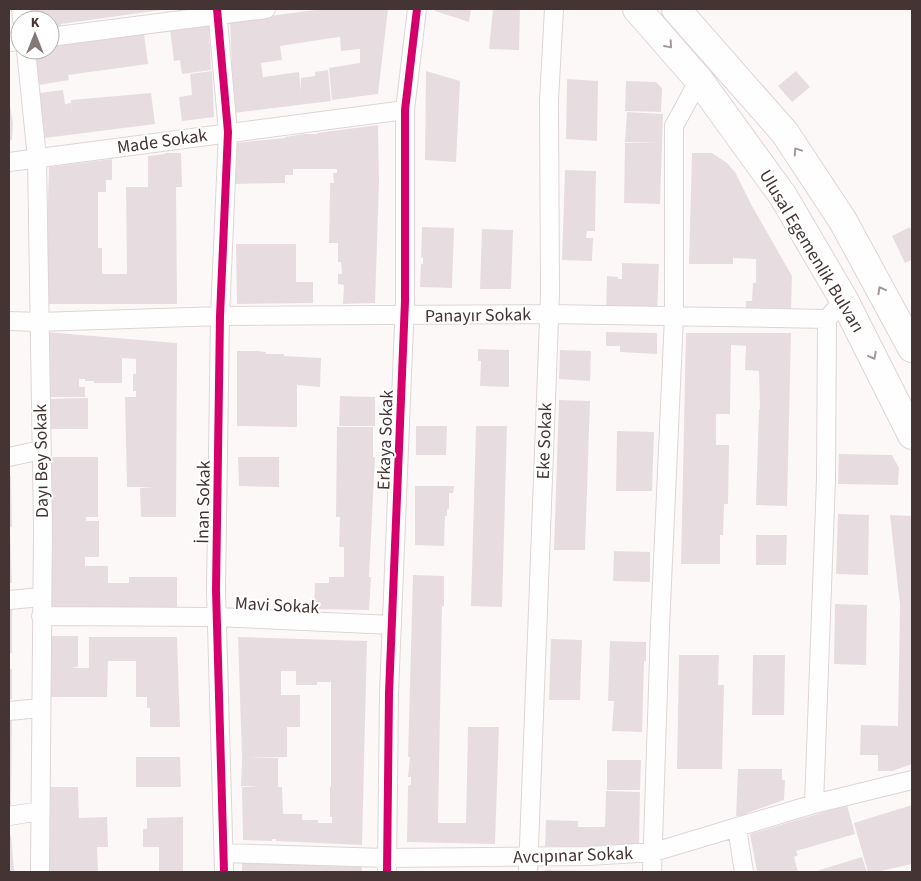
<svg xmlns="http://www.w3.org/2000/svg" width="921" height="881" font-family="'Source Sans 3',sans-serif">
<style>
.building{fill:#e7dde0;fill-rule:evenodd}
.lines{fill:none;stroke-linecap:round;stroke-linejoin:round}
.street-casing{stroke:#ded5d4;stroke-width:20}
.primary-casing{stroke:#ded5d4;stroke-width:30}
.street{stroke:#fffefe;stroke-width:18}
.primary{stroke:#fffefe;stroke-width:28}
.cycleway-casing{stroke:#fff;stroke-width:11}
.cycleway{stroke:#d6006c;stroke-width:8}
.oneway{stroke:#a29998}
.labels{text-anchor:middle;stroke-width:4;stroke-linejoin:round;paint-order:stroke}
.street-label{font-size:18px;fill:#443433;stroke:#fff}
</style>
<rect width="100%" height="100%" fill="#fdf8f8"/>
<!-- building -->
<path class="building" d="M29,9H161V10L61,24V26L50,27V20H30Z
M323,9H388L378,94L332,100L329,68L360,63V49L341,51L340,37L325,39L280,46L282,60L261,63L263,77L299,72L301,91V78L315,76V72L328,70L331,101L234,113L230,21Z
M435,9H471L469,22L435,11Z
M493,9H520L519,50L489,49Z
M209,25L211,70L182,74L180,60L174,61L170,30Z
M144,34L148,64L68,75L69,80L39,85L34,50H50V46Z
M212,71L214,117L182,121L179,97L192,95L190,74Z
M426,71L460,81L456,162L425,160Z
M796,71L810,87L792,102L778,86Z
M567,79L598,81L597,141L566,139Z
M626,81L656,82L662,88L661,112L625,111Z
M63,90L65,104L71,103L72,114L71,100L151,93L155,124L45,138L39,93Z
M9,100L13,123L12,140L9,141Z
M627,112L663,114L660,204L624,203L625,143H658L625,142Z
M378,125L379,183L375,303L343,304L344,285L338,284V274H342L341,262H338V243H329L330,183H334L333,173H337V169H293V175H285V183L235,184L234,143L285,138V137L304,134H317V133Z
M165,153H181L182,187H176L177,304H45L49,167L112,159V180H106V192H98V248H102V274H127L126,187H148V156L165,154Z
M692,153H712L727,163L735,172L752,206L792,276L791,311L746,313V301H752L753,283H756V259L733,258V264H689Z
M565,170L596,171L595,231H587L586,238H593L592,261L562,260Z
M422,227L454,228L452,288L420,287L421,264H423V257L421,258Z
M910,227L912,232V260L905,263L892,236Z
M482,229L513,230L511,289H480Z
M236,244H296V282H313V303L237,304Z
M622,263L659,264L657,312L606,311L607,276L618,277V279H622Z
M45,332L177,343L176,517H141L140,488L155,487H127L125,397H136V391H133V374H136V359L122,358V383H94V381H85V379H79V387H85V397H47Z
M606,332L657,333V354L620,352V346H606Z
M686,333H791L787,506L756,505L759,409H760L759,371L745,370L746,346L731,345L730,414H716V445H729L728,504H724L723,535H720V564H681Z
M478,349L509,350V387L480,386L481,361H478Z
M560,350L591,351L590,381L559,379Z
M237,351H257L266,352V354H284V356L321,358L320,387L297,385V427L237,426Z
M340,396L375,397V426H339Z
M88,398V429H47V399Z
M559,400L590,401L585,550H554Z
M416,426H447L446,455H416Z
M476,426H507L502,607L471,606Z
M337,427H373V457H375L369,577H371L369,610L314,609L315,583H329V577H344V547H339L340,517H336Z
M617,431L654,432L652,491H616Z
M839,454L892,455L899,468L898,485L838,484Z
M48,457H98V517H86V521H99V557H85V566H108V583H129V577H177V607H47Z
M238,457H279V487L239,486Z
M11,476L12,527H9V477Z
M415,486H454L453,493H449V509H447V516H445L444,546L415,545Z
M838,514L869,515L868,575L836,574Z
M890,515L912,516V764L892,771H878V755H860L861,725L898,726L900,605Z
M9,527H10L12,583H9Z
M756,535H787L786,565H756Z
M614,551L650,552V582L613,581Z
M413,575L444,576V606H442L438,823H466L468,727H499L495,844L407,842L408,786L411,785V777H408L410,757H408Z
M835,604L867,605L866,665L834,664Z
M9,610H12V653L9,654Z
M48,636H78V667L72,668H89V637H177L180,727H150V708H147V697H136V661H108L107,697H47Z
M238,637L367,641L362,845L276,841V839H272V841L243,840L242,787L260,786H241L242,758ZM281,671H296V685H317V682H331V787H330V817H332V823H318V820H302V814H283L282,787H278V758H248L287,757V727H300V695H281Z
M551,639L582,640L580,700H549Z
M610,641L646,642V661H644L642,732L612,731L614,701H608Z
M679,655H719L718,685H724L722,769H677Z
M753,655H785L784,715H752Z
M9,669H12V699L9,700Z
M12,720L11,811H9V721Z
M136,757H180L181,787H136Z
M607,760H641L640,790H607Z
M738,769H782V780H785L784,800L747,813L746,816H736Z
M48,787H78L79,818L107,817L108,847H97L98,872H48Z
M606,791L640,792L639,844L630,847L545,846L546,820L578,821V827H605Z
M847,805L855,834L796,851L798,855L794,857L798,872H757L750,834Z
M912,805V864L876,872H868L854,823Z
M183,817V872H159V847H143V829H147V818Z
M11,835L14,872H9V836Z
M862,857L867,872H813Z
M242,861L362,866V872H242Z
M545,870L591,871V872H545Z"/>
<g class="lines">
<defs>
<path id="street" d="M21,9L22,20
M217,9L228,132L220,316L216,590L224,872
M50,37L266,9
M9,42L20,41
M26,50L37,158L43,528L40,872
M9,162L405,110
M9,321L39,322L220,316L549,314L827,319
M9,457L41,450
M9,600L41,597
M41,616L217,617L392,625
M9,711L40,708
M814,804L826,479L827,319L835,310
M9,816L40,811
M737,828L744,872
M224,853L387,858L589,856L654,852L814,804L912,780
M387,872L389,693L405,301V110L417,9
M528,872L550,294L549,100L554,9
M652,872L660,627L674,317V126L699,80"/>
<path id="primary" d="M637,9L699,80L783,196L844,300L912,435
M676,9L785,133L843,221L912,348"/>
</defs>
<!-- street casing -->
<use href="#street" class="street-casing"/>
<!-- primary casing -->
<use href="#primary" class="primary-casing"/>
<!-- street -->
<use href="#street" class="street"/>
<!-- primary -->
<use href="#primary" class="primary"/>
<defs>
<path id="cycleway" d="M217,9L228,132L220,316L216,590L224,872
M387,872L389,693L405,301V110L417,9"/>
</defs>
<!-- cycleway casing -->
<use href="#cycleway" class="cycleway-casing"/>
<!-- cycleway -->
<use href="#cycleway" class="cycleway"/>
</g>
<!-- one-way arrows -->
<defs><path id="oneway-chevron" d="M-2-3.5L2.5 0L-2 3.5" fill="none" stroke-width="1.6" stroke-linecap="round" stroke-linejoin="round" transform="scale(1.25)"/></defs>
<g class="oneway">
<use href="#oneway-chevron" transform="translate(669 45) rotate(49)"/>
<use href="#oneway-chevron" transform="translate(797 151) rotate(-124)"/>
<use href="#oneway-chevron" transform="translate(881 290) rotate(-119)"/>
<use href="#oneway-chevron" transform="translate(873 356) rotate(62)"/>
</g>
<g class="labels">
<!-- street labels -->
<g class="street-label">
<text transform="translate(162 141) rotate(-8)" y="6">Made Sokak</text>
<text transform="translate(812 251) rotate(59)" y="6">Ulusal Egemenlik Bulvarı</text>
<text transform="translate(478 315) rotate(-1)" y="6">Panayır Sokak</text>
<text transform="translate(385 440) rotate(-88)" y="6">Erkaya Sokak</text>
<text transform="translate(544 441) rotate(-88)" y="6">Eke Sokak</text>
<text transform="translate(41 461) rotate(-91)" y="6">Dayı Bey Sokak</text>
<text transform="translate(203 502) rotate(-89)" y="6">İnan Sokak</text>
<text transform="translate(277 605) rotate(3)" y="6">Mavi Sokak</text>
<text transform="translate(573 855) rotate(-2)" y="6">Avcıpınar Sokak</text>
</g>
</g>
<!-- border -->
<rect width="921" height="881" fill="none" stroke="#443433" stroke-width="20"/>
<!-- north arrow -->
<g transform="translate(35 35)"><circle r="24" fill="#ffffff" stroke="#b4aead"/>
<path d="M0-4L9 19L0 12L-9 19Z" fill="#857978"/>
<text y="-8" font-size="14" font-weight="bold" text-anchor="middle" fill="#443433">K</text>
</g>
</svg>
